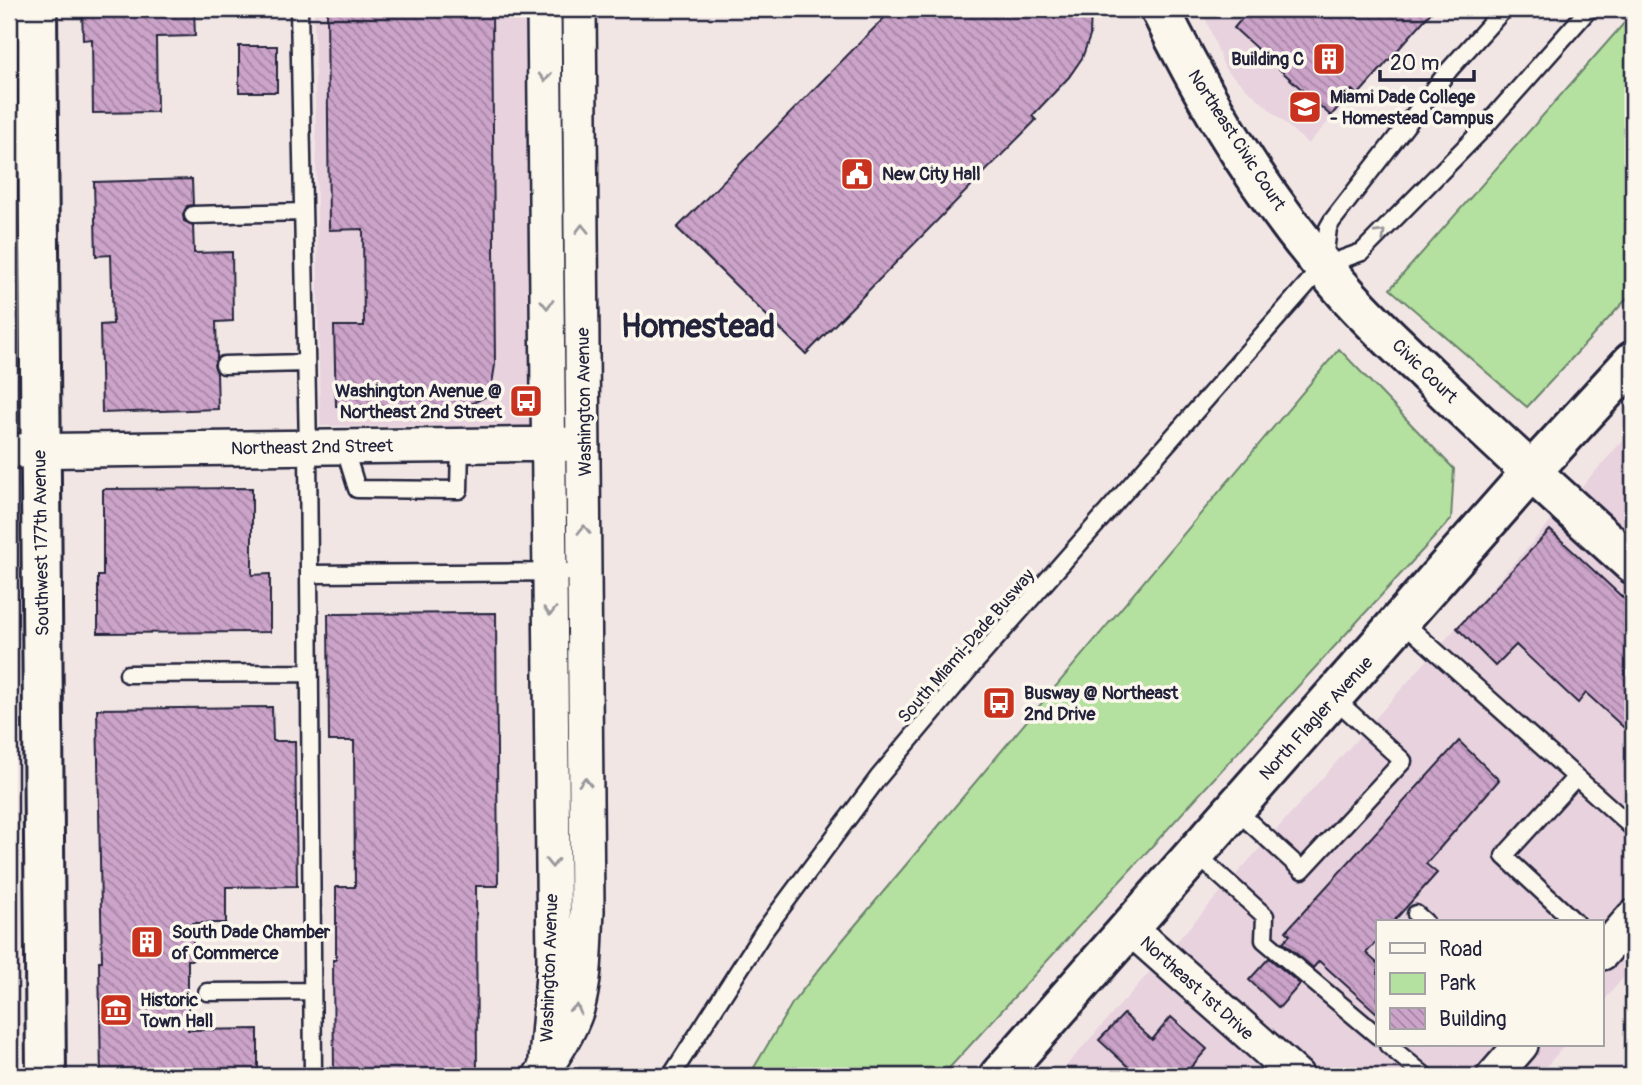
<svg xmlns="http://www.w3.org/2000/svg" width="1642" height="1085" font-family="Pangolin,sans-serif">
<style>
.built{fill:#e7d2dd}
.green{fill:#b4e19f;stroke:#6b826d;stroke-width:2}
.building{fill:url(#building-back-hatch);stroke:#22223b;stroke-width:2}
.lines{fill:none;stroke-linecap:round;stroke-linejoin:round}
.service-casing{stroke:#22223b;stroke-width:21}
.minor-casing{stroke:#22223b;stroke-width:38}
.tertiary-casing{stroke:#22223b;stroke-width:44}
.secondary-casing{stroke:#22223b;stroke-width:44}
.service{stroke:#fbf7ec;stroke-width:16}
.minor{stroke:#fbf7ec;stroke-width:33}
.tertiary{stroke:#fbf7ec;stroke-width:38}
.secondary{stroke:#fbf7ec;stroke-width:38}
.oneway{stroke:#99979c}
.labels{text-anchor:middle;stroke-width:7;stroke-linejoin:round;paint-order:stroke}
.poi-label{font-size:18px;font-weight:bold;fill:#22223b;stroke:#fbf7ec;text-anchor:start}
.street-label{font-size:18px;fill:#22223b;stroke:#fbf7ec}
.town-label{font-size:32px;font-weight:bold;fill:#22223b;stroke:#fbf7ec}
</style>
<defs>
<pattern id="building-back-hatch" width="6" height="6" patternUnits="userSpaceOnUse" patternTransform="scale(1.75)"><rect width="6" height="6" fill="#cca3c9"/><path d="M-1 5l2 2M0 0l6 6M5-1l2 2" fill="none" stroke="#a584a4"/></pattern>
</defs>
<rect width="100%" height="100%" fill="#f2e6e5"/>
<filter id="ink" filterUnits="userSpaceOnUse"><feTurbulence type="fractalNoise" baseFrequency=".0143" numOctaves="2"/><feDisplacementMap in="SourceGraphic" scale="14" xChannelSelector="R" yChannelSelector="G"/><feConvolveMatrix kernelMatrix="1 2 1 2 8 2 1 2 1" color-interpolation-filters="sRGB"/></filter>
<g filter="url(#ink)">
<!-- built -->
<path class="built" d="M314,9H532L537,426H320Z
M1202,9H1431L1308,144L1225,69Z
M1633,429V966L1602,1003V922H1378V1045H1565L1538,1076H1057Z"/>
<!-- green -->
<path class="green" d="M1633,13V292L1527,407L1390,289Z
M1339,349L1454,469L1451,519L942,1076H749L793,1002L842,941Z"/>
<!-- building -->
<path class="building" d="M82,9H194L195,36L156,37L157,112L93,113L92,39L83,40Z
M396,9H492L495,365L492,384L485,397L471,404L447,407L336,406L334,326H364L363,229L329,230L327,10Z
M893,9H1091L1090,36L1082,58L1069,77L1032,116L1036,120L806,354L677,228Z
M1250,9H1434L1358,95L1352,90L1331,116L1234,28Z
M239,46H277V92H239Z
M192,179L193,205L187,206L183,215L184,221L193,225L194,253L232,252L233,321L216,322L217,358L214,365L217,373L218,409L102,413L100,325L113,324L111,255L96,256L94,182Z
M252,488V575L270,574V632L98,633V576H103V489Z
M1550,530L1633,607V736L1586,693L1578,703L1516,645L1495,666L1457,628Z
M496,613L498,886H476L477,1076H334L333,960H336V887H355L354,741H329L328,614Z
M272,707L273,741H295L297,886L226,887V923H193V960H188V1030L258,1029V1076H101L99,961H102L97,709Z
M1459,741L1499,780L1426,864L1437,873L1393,922H1378V940L1366,953L1378,964V1014L1319,961L1313,968L1283,942L1290,935L1286,931Z
M1269,958L1300,984L1279,1008L1249,980Z
M1124,1014L1152,1040L1171,1017L1207,1049L1183,1076H1138L1099,1040Z"/>
<g class="lines">
<defs>
<path id="service" d="M299,9L308,448L313,1076
M193,215L303,212
M1324,260L1328,228L1332,221L1449,70L1504,9
M224,365L306,363
M344,447L357,489L459,490L460,445
M309,574L584,572
M1402,621L1576,777
M128,674L310,673
M1235,809L1302,870L1403,761L1334,698
M1195,853L1265,916L1264,940L1378,1036
M1416,914L1425,922
M1575,922L1504,856L1576,777L1633,828
M207,992L312,991
M1388,1045L1425,1076
M671,1076L764,931L878,778L971,667L1323,266L1362,252L1483,129L1589,9"/>
<path id="minor" d="M544,9L554,963L546,1060
M9,451L570,444
M1129,927L1297,1076
M1602,953L1633,917
M540,1076C554,1055 569,1033 577,1009C586,978 585,943 587,911L579,9
M1494,1076L1521,1045"/>
<path id="tertiary" d="M1160,9C1208,108 1271,209 1345,292C1374,325 1407,354 1439,385C1502,446 1567,505 1633,564
M999,1076L1531,472L1633,361"/>
<path id="secondary" d="M37,9L46,1076"/>
</defs>
<!-- service casing -->
<use href="#service" class="service-casing"/>
<!-- minor casing -->
<use href="#minor" class="minor-casing"/>
<!-- tertiary casing -->
<use href="#tertiary" class="tertiary-casing"/>
<!-- secondary casing -->
<use href="#secondary" class="secondary-casing"/>
<!-- service -->
<use href="#service" class="service"/>
<!-- minor -->
<use href="#minor" class="minor"/>
<!-- tertiary -->
<use href="#tertiary" class="tertiary"/>
<!-- secondary -->
<use href="#secondary" class="secondary"/>
</g>
<!-- one-way arrows -->
<defs><path id="oneway-chevron" d="M-2-3.5L2.5 0L-2 3.5" fill="none" stroke-width="1.6" stroke-linecap="round" stroke-linejoin="round" transform="scale(1.75)"/></defs>
<g class="oneway">
<use href="#oneway-chevron" transform="translate(545 77) rotate(89)"/>
<use href="#oneway-chevron" transform="translate(582 229) rotate(-91)"/>
<use href="#oneway-chevron" transform="translate(1381 234) rotate(-45)"/>
<use href="#oneway-chevron" transform="translate(547 304) rotate(89)"/>
<use href="#oneway-chevron" transform="translate(584 530) rotate(-90)"/>
<use href="#oneway-chevron" transform="translate(550 611) rotate(90)"/>
<use href="#oneway-chevron" transform="translate(585 782) rotate(-91)"/>
<use href="#oneway-chevron" transform="translate(552 863) rotate(89)"/>
<use href="#oneway-chevron" transform="translate(576 1009) rotate(-74)"/>
</g>
</g>
<!-- icons -->
<defs>
<symbol id="building-square" viewBox="-11 -11 22 22"><rect x="-9" y="-9" width="18" height="18" rx="4" fill="#c8321e" stroke="#fbf7ec"/><path d="M-4-6H4V6H1V3H-1V6H-4ZM-2.5-4.3h1.7v1.8h-1.7ZM.8-4.3h1.7v1.8H.8ZM-2.5-1h1.7V.8h-1.7ZM.8-1h1.7V.8H.8Z" fill="#fff"/></symbol>
<symbol id="university-square" viewBox="-11 -11 22 22"><rect x="-9" y="-9" width="18" height="18" rx="4" fill="#c8321e" stroke="#fbf7ec"/><path d="M0-5L7-2L0 1L-7-2ZM-4 1L0 2.5L4 1V4Q0 6-4 4Z" fill="#fff"/></symbol>
<symbol id="civic-square" viewBox="-11 -11 22 22"><rect x="-9" y="-9" width="18" height="18" rx="4" fill="#c8321e" stroke="#fbf7ec"/><path d="M-.6-6.5H3V-4.5H.6V-3L4-1V1h2V6H-6V1h2V-1L-.6-3ZM-1.2 2.5V6h2.4V2.5Z" fill="#fff"/></symbol>
<symbol id="bus-square" viewBox="-11 -11 22 22"><rect x="-9" y="-9" width="18" height="18" rx="4" fill="#c8321e" stroke="#fbf7ec"/><path d="M-5-6H5V4H4V6H2V4H-2V6H-4V4H-5ZM-3.5-4V0h7V-4ZM-3.5 1.2v1.5H-2V1.2ZM2 1.2v1.5H3.5V1.2Z" fill="#fff"/></symbol>
<symbol id="museum-square" viewBox="-11 -11 22 22"><rect x="-9" y="-9" width="18" height="18" rx="4" fill="#c8321e" stroke="#fbf7ec"/><path d="M0-6L6-3V-2H-6V-3ZM-5-1h2V3h-2ZM-1-1h2V3h-2ZM3-1h2V3H3ZM-6 4H6V6H-6Z" fill="#fff"/></symbol>
</defs>
<g fill-rule="evenodd">
<use href="#building-square" x="1310" y="40" width="38" height="38"/>
<use href="#university-square" x="1286" y="88" width="38" height="38"/>
<use href="#civic-square" x="838" y="155" width="38" height="38"/>
<use href="#bus-square" x="507" y="382" width="38" height="38"/>
<use href="#bus-square" x="980" y="684" width="38" height="38"/>
<use href="#building-square" x="128" y="923" width="38" height="38"/>
<use href="#museum-square" x="97" y="991" width="38" height="38"/>
</g>
<g class="labels">
<!-- poi labels -->
<g class="poi-label">
<text x="1304" y="65" text-anchor="end">Building C</text>
<text x="1330" y="103">Miami Dade College<tspan x="1330" dy="21">- Homestead Campus</tspan></text>
<text x="882" y="180">New City Hall</text>
<text x="502" y="397" text-anchor="end">Washington Avenue @<tspan x="502" dy="21">Northeast 2nd Street</tspan></text>
<text x="1024" y="699">Busway @ Northeast<tspan x="1024" dy="21">2nd Drive</tspan></text>
<text x="172" y="938">South Dade Chamber<tspan x="172" dy="21">of Commerce</tspan></text>
<text x="140" y="1006">Historic<tspan x="140" dy="21">Town Hall</tspan></text>
</g>
<!-- street labels -->
<g class="street-label">
<text transform="translate(1237 140) rotate(57)" y="6">Northeast Civic Court</text>
<text transform="translate(1425 371) rotate(44)" y="6">Civic Court</text>
<text transform="translate(584 402) rotate(-91)" y="6">Washington Avenue</text>
<text transform="translate(312 447) rotate(-1)" y="6">Northeast 2nd Street</text>
<text transform="translate(41 543) rotate(-91)" y="6">Southwest 177th Avenue</text>
<text transform="translate(966 646) rotate(-49)" y="6">South Miami-Dade Busway</text>
<text transform="translate(1316 718) rotate(-48)" y="6">North Flagler Avenue</text>
<text transform="translate(549 968) rotate(-88)" y="6">Washington Avenue</text>
<text transform="translate(1197 988) rotate(42)" y="6">Northeast 1st Drive</text>
</g>
<!-- town labels -->
<g class="town-label">
<text x="698" y="337">Homestead</text>
</g>
</g>
<!-- margin -->
<rect width="1642" height="1085" fill="none" stroke="#fbf7ec" stroke-width="35"/>
<rect x="18" y="18" width="1607" height="1050" fill="none" stroke="#22223b" stroke-width="2.5" filter="url(#ink)"/>
<!-- legend -->
<rect x="1376" y="920" width="228" height="126" fill="#fbf7ec" stroke="#a4a2a5" stroke-width="2"/>
<rect x="1390" y="943" width="35" height="10" fill="#fbf7ec" stroke="#a4a2a5" stroke-width="2"/>
<text x="1439" y="956" font-size="21" fill="#22223b">Road</text>
<rect x="1390" y="973" width="35" height="21" fill="#b4e19f" stroke="#a4a2a5" stroke-width="2"/>
<text x="1439" y="990" font-size="21" fill="#22223b">Park</text>
<rect x="1390" y="1008" width="35" height="21" fill="url(#building-back-hatch)" stroke="#a4a2a5" stroke-width="2"/>
<text x="1439" y="1026" font-size="21" fill="#22223b">Building</text>
<!-- scale -->
<path d="M1380 70v10h94v-10" fill="none" stroke="#22223b" stroke-width="3.5"/>
<text x="1390" y="70" font-size="21" fill="#22223b" stroke="#fbf7ec" stroke-width="5" paint-order="stroke">20 m</text>
</svg>
